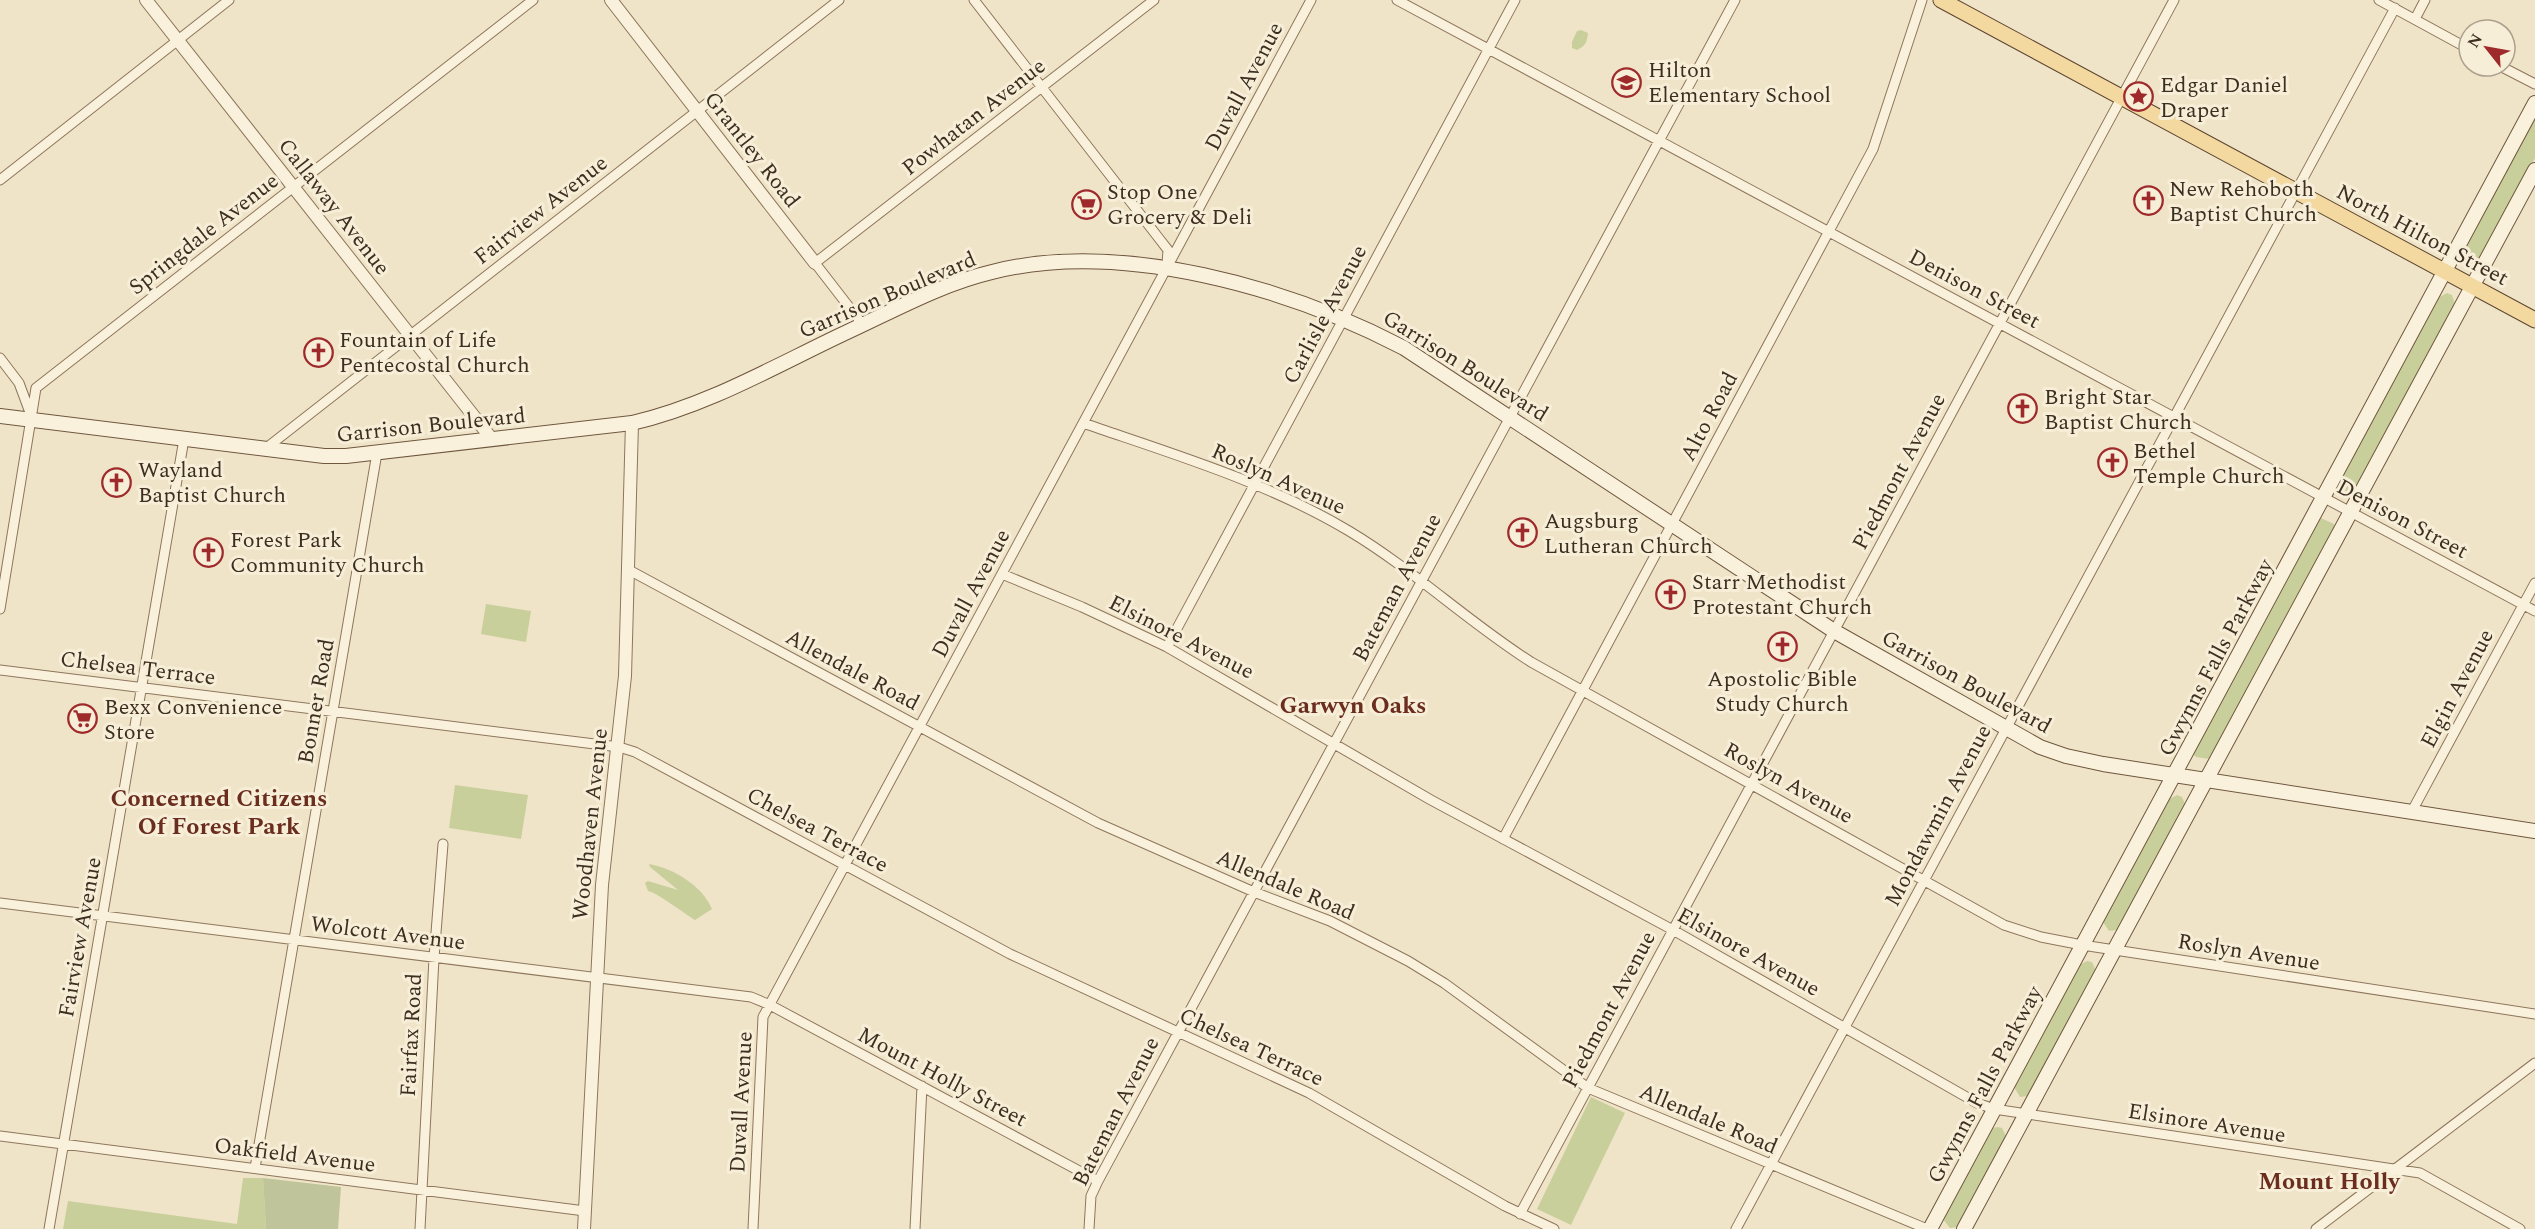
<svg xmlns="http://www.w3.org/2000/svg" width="2535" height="1229" font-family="Spectral,serif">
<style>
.green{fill:#c9cf9b}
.cemetery{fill:#bfc49a}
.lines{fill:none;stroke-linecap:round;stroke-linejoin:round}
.minor-casing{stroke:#8d765c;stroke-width:11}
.tertiary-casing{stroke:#8d765c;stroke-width:14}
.secondary-casing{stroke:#6f573f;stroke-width:16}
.primary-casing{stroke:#5b4430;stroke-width:17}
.minor{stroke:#faf1dc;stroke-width:9}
.tertiary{stroke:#faf1dc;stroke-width:12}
.secondary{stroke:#faf1dc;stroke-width:14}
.primary{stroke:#f3d9a0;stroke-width:15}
.labels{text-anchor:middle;stroke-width:6;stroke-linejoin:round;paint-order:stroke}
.poi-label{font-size:22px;fill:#3d2e20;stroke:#f7eed8;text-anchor:start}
.street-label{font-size:22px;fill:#3d2e20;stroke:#f7eed8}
.neighbourhood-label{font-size:24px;font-weight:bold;fill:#6b2e1e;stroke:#f7eed8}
</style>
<rect width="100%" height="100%" fill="#f0e4c8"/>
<!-- green -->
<path class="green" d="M1581,30L1588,33C1587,43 1585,46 1577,50L1572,48V42L1577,31Z
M2535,117V158L2480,260L2476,265L2468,266L2463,262L2464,251Z
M2447,293L2452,295L2455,304L2358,487L2354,491L2346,492L2341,488V477L2437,298Z
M2321,518L2334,524L2335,528L2212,756L2209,759L2196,757L2192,753Z
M486,604L531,611L526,642L481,634Z
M455,785L528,795L521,839L449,828Z
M2177,795L2182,797L2186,806L2121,926L2117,930L2109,931L2103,922L2167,800Z
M649,864C673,868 703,886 712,909L695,920C685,914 656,892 648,891L645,883L648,881L678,890L650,867Z
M2087,961L2092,962L2096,971L2032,1091L2028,1096L2020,1097L2014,1087L2077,966Z
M1591,1097L1625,1113L1571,1225L1537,1209Z
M1998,1127L2002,1128L2007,1138L1961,1223L1957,1227L1950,1228L1943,1219L1992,1128Z
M243,1178H263L266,1229H63L68,1201L237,1224Z"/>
<!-- cemetery -->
<path class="cemetery" d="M263,1178L341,1187L338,1229H266Z"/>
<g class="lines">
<defs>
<path id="minor" d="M974,0L1161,241L1168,250L1167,264
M1397,0L2535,611
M2379,0L2469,49
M2415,19L2425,0
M2500,66L2535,84
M0,180L229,0
M863,325L815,263L1154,0
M0,358L19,383L32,418
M1083,423C1173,454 1267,482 1349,531C1414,570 1468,622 1531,662L2004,925L2041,937L2082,945L2535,1014
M265,449L839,0
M629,570L1098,823L1254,892L1330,921L1408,961L1444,983L1588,1088L1927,1229
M1002,574L1082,607L1167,647L1431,800L1673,930L1977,1103L1994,1109L2420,1173L2520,1229
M0,609L36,388L533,0
M1167,647L1515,0
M0,670L619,747L635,752L1010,954L1309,1093L1505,1206L1554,1229
M2412,811L2535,583
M1503,839L1873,149L1922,0
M0,903L751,997L770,1005L1098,1181
M0,1136L585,1211
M255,1168L377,453
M1520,1214L2174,0
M49,1229L184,439
M420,1229L434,958L443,844
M753,1229L763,1017L1311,0
M915,1229L922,1086
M1089,1229L1091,1196L1098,1181L1735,0
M1736,1229L2395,8
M2316,1229L2535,1063"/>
<path id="tertiary" d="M146,0L491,438
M611,0L815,263
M584,1229L602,885L625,676L632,423"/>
<path id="secondary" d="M0,416L324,456H346L632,423C707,406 777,365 845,333C893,311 941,284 992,272C1120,239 1290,288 1404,348L1834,631L2040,747L2066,756L2103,764L2535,831
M1930,1229L2535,103
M1964,1229L2535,170"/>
<path id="primary" d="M1941,0L2535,320"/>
</defs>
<!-- minor casing -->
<use href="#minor" class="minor-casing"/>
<!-- tertiary casing -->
<use href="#tertiary" class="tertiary-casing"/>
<!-- secondary casing -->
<use href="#secondary" class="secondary-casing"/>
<!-- primary casing -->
<use href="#primary" class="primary-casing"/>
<!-- minor -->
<use href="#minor" class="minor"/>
<!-- tertiary -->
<use href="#tertiary" class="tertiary"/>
<!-- secondary -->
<use href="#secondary" class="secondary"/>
<!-- primary -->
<use href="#primary" class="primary"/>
</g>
<!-- icons -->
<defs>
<symbol id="school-ring" viewBox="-11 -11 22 22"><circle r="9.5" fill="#f7eed8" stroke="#9e2a2b" stroke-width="1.5"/><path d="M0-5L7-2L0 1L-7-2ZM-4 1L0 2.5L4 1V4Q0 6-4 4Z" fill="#9e2a2b"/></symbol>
<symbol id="sight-ring" viewBox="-11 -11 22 22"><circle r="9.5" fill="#f7eed8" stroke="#9e2a2b" stroke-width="1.5"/><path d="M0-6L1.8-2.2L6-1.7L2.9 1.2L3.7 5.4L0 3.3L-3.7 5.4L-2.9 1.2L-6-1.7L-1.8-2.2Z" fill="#9e2a2b"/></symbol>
<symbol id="church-ring" viewBox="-11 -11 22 22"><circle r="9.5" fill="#f7eed8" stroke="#9e2a2b" stroke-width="1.5"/><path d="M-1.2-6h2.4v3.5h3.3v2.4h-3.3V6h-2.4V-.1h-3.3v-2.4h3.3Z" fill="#9e2a2b"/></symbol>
<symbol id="supermarket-ring" viewBox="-11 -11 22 22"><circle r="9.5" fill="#f7eed8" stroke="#9e2a2b" stroke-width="1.5"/><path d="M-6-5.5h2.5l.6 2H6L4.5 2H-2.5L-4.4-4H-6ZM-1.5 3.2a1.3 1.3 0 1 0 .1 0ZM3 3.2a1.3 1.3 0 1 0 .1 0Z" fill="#9e2a2b"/></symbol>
</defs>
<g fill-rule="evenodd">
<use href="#school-ring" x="1610" y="66" width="33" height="33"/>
<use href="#sight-ring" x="2122" y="80" width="33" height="33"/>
<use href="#church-ring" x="2132" y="184" width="33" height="33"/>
<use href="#supermarket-ring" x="1070" y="188" width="33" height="33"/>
<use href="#church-ring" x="302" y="336" width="33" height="33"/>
<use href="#church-ring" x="2006" y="392" width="33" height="33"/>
<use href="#church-ring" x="2096" y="446" width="33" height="33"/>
<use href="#church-ring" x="100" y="466" width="33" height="33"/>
<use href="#church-ring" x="1506" y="516" width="33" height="33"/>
<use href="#church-ring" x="192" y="536" width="33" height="33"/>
<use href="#church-ring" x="1654" y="578" width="33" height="33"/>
<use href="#church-ring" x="1766" y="630" width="33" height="33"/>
<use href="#supermarket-ring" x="66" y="702" width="33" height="33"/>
</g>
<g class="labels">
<!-- poi labels -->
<g class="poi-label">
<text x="1648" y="77">Hilton<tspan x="1648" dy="25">Elementary School</tspan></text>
<text x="2160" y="92">Edgar Daniel<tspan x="2160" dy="25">Draper</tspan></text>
<text x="2169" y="196">New Rehoboth<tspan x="2169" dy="25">Baptist Church</tspan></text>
<text x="1107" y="199">Stop One<tspan x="1107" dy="25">Grocery &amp; Deli</tspan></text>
<text x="339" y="347">Fountain of Life<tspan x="339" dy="25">Pentecostal Church</tspan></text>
<text x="2044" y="404">Bright Star<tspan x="2044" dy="25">Baptist Church</tspan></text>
<text x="2133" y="458">Bethel<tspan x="2133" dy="25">Temple Church</tspan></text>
<text x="138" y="477">Wayland<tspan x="138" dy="25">Baptist Church</tspan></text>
<text x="1544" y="528">Augsburg<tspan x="1544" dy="25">Lutheran Church</tspan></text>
<text x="230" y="547">Forest Park<tspan x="230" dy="25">Community Church</tspan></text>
<text x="1692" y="589">Starr Methodist<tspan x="1692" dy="25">Protestant Church</tspan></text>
<text x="1782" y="686" text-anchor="middle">Apostolic Bible<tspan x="1782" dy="25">Study Church</tspan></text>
<text x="104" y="714">Bexx Convenience<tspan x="104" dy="25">Store</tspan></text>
</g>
<!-- street labels -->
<g class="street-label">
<text transform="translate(1243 86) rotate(-62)" y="8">Duvall Avenue</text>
<text transform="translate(973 116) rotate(-38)" y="8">Powhatan Avenue</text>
<text transform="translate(753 149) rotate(52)" y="8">Grantley Road</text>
<text transform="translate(335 206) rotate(52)" y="8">Callaway Avenue</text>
<text transform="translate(540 209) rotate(-38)" y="8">Fairview Avenue</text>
<text transform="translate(203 233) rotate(-38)" y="8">Springdale Avenue</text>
<text transform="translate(2423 234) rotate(28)" y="8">North Hilton Street</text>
<text transform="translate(1975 288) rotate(28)" y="8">Denison Street</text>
<text transform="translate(887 294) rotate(-23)" y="8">Garrison Boulevard</text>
<text transform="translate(1324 314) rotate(-62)" y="8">Carlisle Avenue</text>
<text transform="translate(1466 365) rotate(32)" y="8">Garrison Boulevard</text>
<text transform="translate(1708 416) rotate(-62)" y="8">Alto Road</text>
<text transform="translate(431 424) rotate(-6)" y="8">Garrison Boulevard</text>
<text transform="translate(1898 471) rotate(-62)" y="8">Piedmont Avenue</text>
<text transform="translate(1279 478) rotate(24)" y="8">Roslyn Avenue</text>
<text transform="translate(2403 518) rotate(28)" y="8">Denison Street</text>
<text transform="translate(1396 587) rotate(-62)" y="8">Bateman Avenue</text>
<text transform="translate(970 593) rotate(-62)" y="8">Duvall Avenue</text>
<text transform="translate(1182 636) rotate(27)" y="8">Elsinore Avenue</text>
<text transform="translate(2215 657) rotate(-62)" y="8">Gwynns Falls Parkway</text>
<text transform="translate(138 667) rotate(7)" y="8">Chelsea Terrace</text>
<text transform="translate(853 669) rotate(28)" y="8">Allendale Road</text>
<text transform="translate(1967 681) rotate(29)" y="8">Garrison Boulevard</text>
<text transform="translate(2456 688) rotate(-62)" y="8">Elgin Avenue</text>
<text transform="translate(315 701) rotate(-80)" y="8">Bonner Road</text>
<text transform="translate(1789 782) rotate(29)" y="8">Roslyn Avenue</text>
<text transform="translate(1937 815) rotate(-62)" y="8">Mondawmin Avenue</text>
<text transform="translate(589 824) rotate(-84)" y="8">Woodhaven Avenue</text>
<text transform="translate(818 829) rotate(28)" y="8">Chelsea Terrace</text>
<text transform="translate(1286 884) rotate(23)" y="8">Allendale Road</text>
<text transform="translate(388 932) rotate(7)" y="8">Wolcott Avenue</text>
<text transform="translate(79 937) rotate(-80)" y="8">Fairview Avenue</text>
<text transform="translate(1749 951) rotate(29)" y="8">Elsinore Avenue</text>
<text transform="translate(2249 951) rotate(9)" y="8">Roslyn Avenue</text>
<text transform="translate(1608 1009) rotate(-62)" y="8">Piedmont Avenue</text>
<text transform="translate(410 1035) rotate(-87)" y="8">Fairfax Road</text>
<text transform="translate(1252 1046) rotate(25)" y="8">Chelsea Terrace</text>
<text transform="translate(943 1076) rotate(28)" y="8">Mount Holly Street</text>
<text transform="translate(1984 1084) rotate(-62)" y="8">Gwynns Falls Parkway</text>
<text transform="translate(740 1102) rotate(-87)" y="8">Duvall Avenue</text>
<text transform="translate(1115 1111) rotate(-63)" y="8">Bateman Avenue</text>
<text transform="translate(1709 1118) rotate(23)" y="8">Allendale Road</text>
<text transform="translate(2207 1122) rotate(9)" y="8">Elsinore Avenue</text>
<text transform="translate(295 1154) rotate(7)" y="8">Oakfield Avenue</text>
</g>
<!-- neighbourhood labels -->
<g class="neighbourhood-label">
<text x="1353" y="713">Garwyn Oaks</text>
<text x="219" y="806">Concerned Citizens<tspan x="219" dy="28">Of Forest Park</tspan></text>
<text x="2329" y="1189">Mount Holly</text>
</g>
</g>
<!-- north arrow -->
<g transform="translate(2487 48) rotate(301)"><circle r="28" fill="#f7eed8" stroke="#ada18e" stroke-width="1.5"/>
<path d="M0-4.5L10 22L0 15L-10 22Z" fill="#9e2a2b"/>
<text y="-9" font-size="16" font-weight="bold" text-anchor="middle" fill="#3d2e20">N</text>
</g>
</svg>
